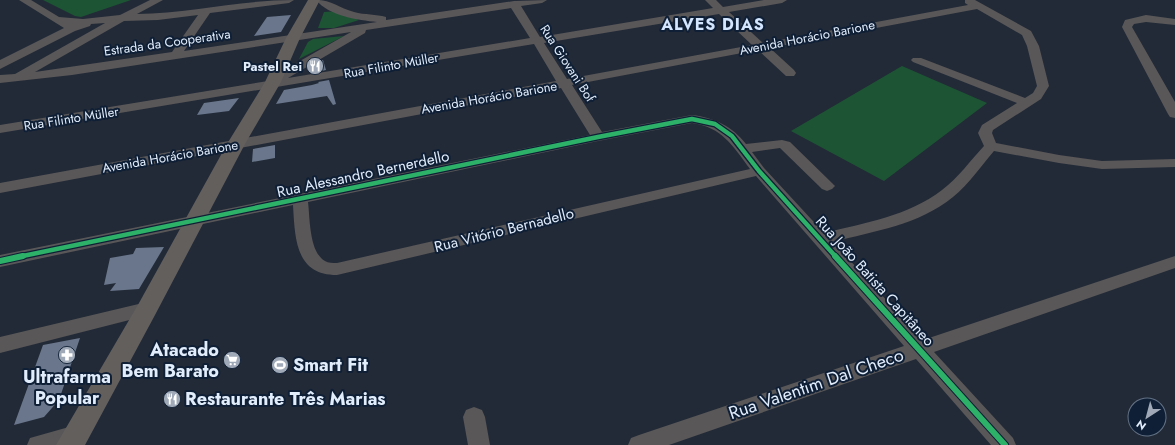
<svg xmlns="http://www.w3.org/2000/svg" width="1175" height="445" font-family="Jost,sans-serif">
<style>
.green{fill:#1d5534}
.building{fill:#69768b}
.lines{fill:none;stroke-linecap:round;stroke-linejoin:round}
.minor{fill:#595758;fill-rule:evenodd}
.major{fill:#635f5d;fill-rule:evenodd}
.cycleway-far1-casing{stroke:#0f1f35;stroke-width:7}
.cycleway-casing{stroke:#0f1f35;stroke-width:8}
.cycleway-far1{stroke:#2db169;stroke-width:4.5}
.cycleway{stroke:#2db169;stroke-width:6}
.labels{text-anchor:middle;stroke-width:4;stroke-linejoin:round;paint-order:stroke}
.far-street-label{font-size:13px;fill:#e2edfc;stroke:#0f1f35}
.far-poi-label{font-size:13px;font-weight:bold;fill:#e2edfc;stroke:#0f1f35;text-anchor:end}
.street-label{font-size:15px;fill:#e2edfc;stroke:#0f1f35}
.far-district-label{font-size:16px;font-weight:bold;letter-spacing:1px;fill:#d4e5fe;stroke:#0f1f35}
.near-poi-label{font-size:18px;font-weight:bold;fill:#e2edfc;stroke:#0f1f35;text-anchor:start}
.near-street-label{font-size:18px;fill:#e2edfc;stroke:#0f1f35}
</style>
<rect width="100%" height="100%" fill="#222a37"/>
<!-- green -->
<path class="green" d="M43,0H131L81,17L75,16Z
M339,11L359,20L334,28H318L324,12Z
M344,36L299,59L308,42L313,39Z
M902,66L987,103L884,181L791,131Z"/>
<!-- building -->
<path class="building" d="M291,15L281,32L254,36L267,17Z
M323,60L326,70L312,73L309,68Z
M329,80L336,104L333,105L327,96L276,104L284,90L312,85L319,83L318,82Z
M239,98L229,111L197,115L204,103Z
M275,145V158L252,162L253,149Z
M164,247L139,289L110,291L116,283L104,285L110,258L133,254L136,248Z
M80,338L59,400L44,417L14,425L43,345Z"/>
<g class="lines">
<!-- minor -->
<path class="minor" d="M19,0H31L59,17L83,19L120,15L150,0H163L137,14C190,13 241,0 294,0L289,3L210,13L184,51L377,22C358,20 329,16 316,0C332,0 339,8 354,12C365,15 376,14 386,17V20L514,1L547,0L542,3L521,6L540,37L713,8L705,0H716L723,7L764,0H787L782,3L729,12L763,43L968,5L965,3V0H975L1031,31L1039,46L1049,86L1041,99L993,130L992,133L996,143L1059,155L1102,161L1175,159V167L1102,169L1059,163L994,151C981,166 969,184 953,197C919,225 874,231 833,242L923,340L1175,256V268L934,352L1013,438L1016,445H991L916,359L669,445H628L631,438L639,435L904,346L756,176L337,275C295,275 295,238 293,205L0,267V255L590,135L561,88L0,193V183L556,81L534,44L0,133V125L268,81L270,78L351,32L72,75L0,83V75L15,74L105,23L91,24L90,26L75,31L0,69V60L64,28ZM511,8L530,38L288,78L365,33L366,30ZM977,9L1022,35L1027,46L1037,86L1033,93L1025,98L921,58H913L911,60L913,62L1017,103L982,125L978,133L984,146C970,161 958,178 942,190C908,216 865,223 824,233L764,168L752,152L780,148L822,189L827,191L832,189L835,186L832,183L790,142L782,140L746,144C732,126 715,118 692,115L602,132L572,85L758,50L786,76H794L796,73L794,70L770,48ZM719,14L752,45L567,79L544,43ZM198,15L172,52L35,72L124,21L158,20ZM692,123C722,127 733,146 750,169L337,263C333,263 328,263 325,261C309,252 310,218 308,202L598,141Z
M1146,15L1175,19V25L1146,22L1134,24L1132,27L1175,102V118L1170,117L1168,114L1122,27L1125,20Z
M147,302L153,304L156,309L153,314L0,353V337Z
M474,407L482,410L485,417L490,445H468L463,417L466,410Z
M76,425L84,428L87,435L84,442L76,445H27L30,438Z"/>
<!-- major -->
<path class="major" d="M308,0H320L300,38L281,82L245,144L155,315L85,445H56L139,303L227,144L265,82L286,38Z"/>
<defs>
<path id="cycleway-far1" d="M18,257L598,137L692,119L715,124L732,136L759,171L836,257"/>
<path id="cycleway" d="M835,256L1005,445
M0,261L23,256"/>
</defs>
<!-- cycleway-far1 casing -->
<use href="#cycleway-far1" class="cycleway-far1-casing"/>
<!-- cycleway casing -->
<use href="#cycleway" class="cycleway-casing"/>
<!-- cycleway-far1 -->
<use href="#cycleway-far1" class="cycleway-far1"/>
<!-- cycleway -->
<use href="#cycleway" class="cycleway"/>
</g>
<!-- icons -->
<defs>
<symbol id="restaurant-disc" viewBox="-11 -11 22 22"><circle r="9.5" fill="#9fa9b7" stroke="#0f1f35"/><path d="M-5-6h1v4h1v-4h1v4h1v-4h1v5L-1.5 .5V6h-2V.5L-5-1ZM5-6V6H3V1.5H1.5Q1.5-4 5-6Z" fill="#fff"/></symbol>
<symbol id="pharmacy-disc" viewBox="-11 -11 22 22"><circle r="9.5" fill="#9fa9b7" stroke="#0f1f35"/><path d="M-2-6h4v4h4v4h-4v4h-4v-4h-4v-4h4Z" fill="#fff"/></symbol>
<symbol id="supermarket-disc" viewBox="-11 -11 22 22"><circle r="9.5" fill="#9fa9b7" stroke="#0f1f35"/><path d="M-6-5.5h2.5l.6 2H6L4.5 2H-2.5L-4.4-4H-6ZM-1.5 3.2a1.3 1.3 0 1 0 .1 0ZM3 3.2a1.3 1.3 0 1 0 .1 0Z" fill="#fff"/></symbol>
<symbol id="stadium-disc" viewBox="-11 -11 22 22"><circle r="9.5" fill="#9fa9b7" stroke="#0f1f35"/><path d="M0-5a6.5 5 0 1 0 0 10a6.5 5 0 1 0 0-10ZM-3.5-1.8h7v3.6h-7Z" fill="#fff"/></symbol>
</defs>
<g fill-rule="evenodd">
<use href="#restaurant-disc" x="305" y="56" width="20" height="20"/>
<use href="#pharmacy-disc" x="57" y="345" width="20" height="20"/>
<use href="#supermarket-disc" x="222" y="350" width="20" height="20"/>
<use href="#stadium-disc" x="270" y="355" width="20" height="20"/>
<use href="#restaurant-disc" x="162" y="389" width="20" height="20"/>
</g>
<g class="labels">
<!-- far-street labels -->
<g class="far-street-label">
<text transform="translate(807 37) rotate(-11)" y="5">Avenida Horácio Barione</text>
<text transform="translate(167 42) rotate(-8)" y="5">Estrada da Cooperativa</text>
<text transform="translate(568 63) rotate(57)" y="5">Rua Giovani Bof</text>
<text transform="translate(391 65) rotate(-10)" y="5">Rua Filinto Müller</text>
<text transform="translate(489 97) rotate(-10)" y="5">Avenida Horácio Barione</text>
<text transform="translate(71 118) rotate(-9)" y="5">Rua Filinto Müller</text>
<text transform="translate(170 156) rotate(-10)" y="5">Avenida Horácio Barione</text>
</g>
<!-- far-poi labels -->
<g class="far-poi-label">
<text x="302" y="71">Pastel Rei</text>
</g>
<!-- street labels -->
<g class="street-label">
<text transform="translate(363 174) rotate(-12)" y="5">Rua Alessandro Bernerdello</text>
<text transform="translate(504 230) rotate(-14)" y="5">Rua Vitório Bernadello</text>
<text transform="translate(875 281) rotate(48)" y="5">Rua João Batista Capitâneo</text>
</g>
<!-- far-district labels -->
<g class="far-district-label">
<text x="713" y="30">ALVES DIAS</text>
</g>
<!-- near-poi labels -->
<g class="near-poi-label">
<text x="219" y="356" text-anchor="end">Atacado<tspan x="219" dy="21">Bem Barato</tspan></text>
<text x="293" y="371">Smart Fit</text>
<text x="67" y="383" text-anchor="middle">Ultrafarma<tspan x="67" dy="21">Popular</tspan></text>
<text x="185" y="405">Restaurante Três Marias</text>
</g>
<!-- near-street labels -->
<g class="near-street-label">
<text transform="translate(816 384) rotate(-19)" y="6">Rua Valentim Dal Checo</text>
</g>
</g>
<!-- north arrow -->
<g transform="translate(1147 417) rotate(216)"><circle r="19" fill="#0f1f35" stroke="#637185"/>
<path d="M0-3L7 15L0 10L-7 15Z" fill="#9fa9b7"/>
<text y="-6" font-size="11" font-weight="bold" text-anchor="middle" fill="#e2edfc">N</text>
</g>
</svg>
